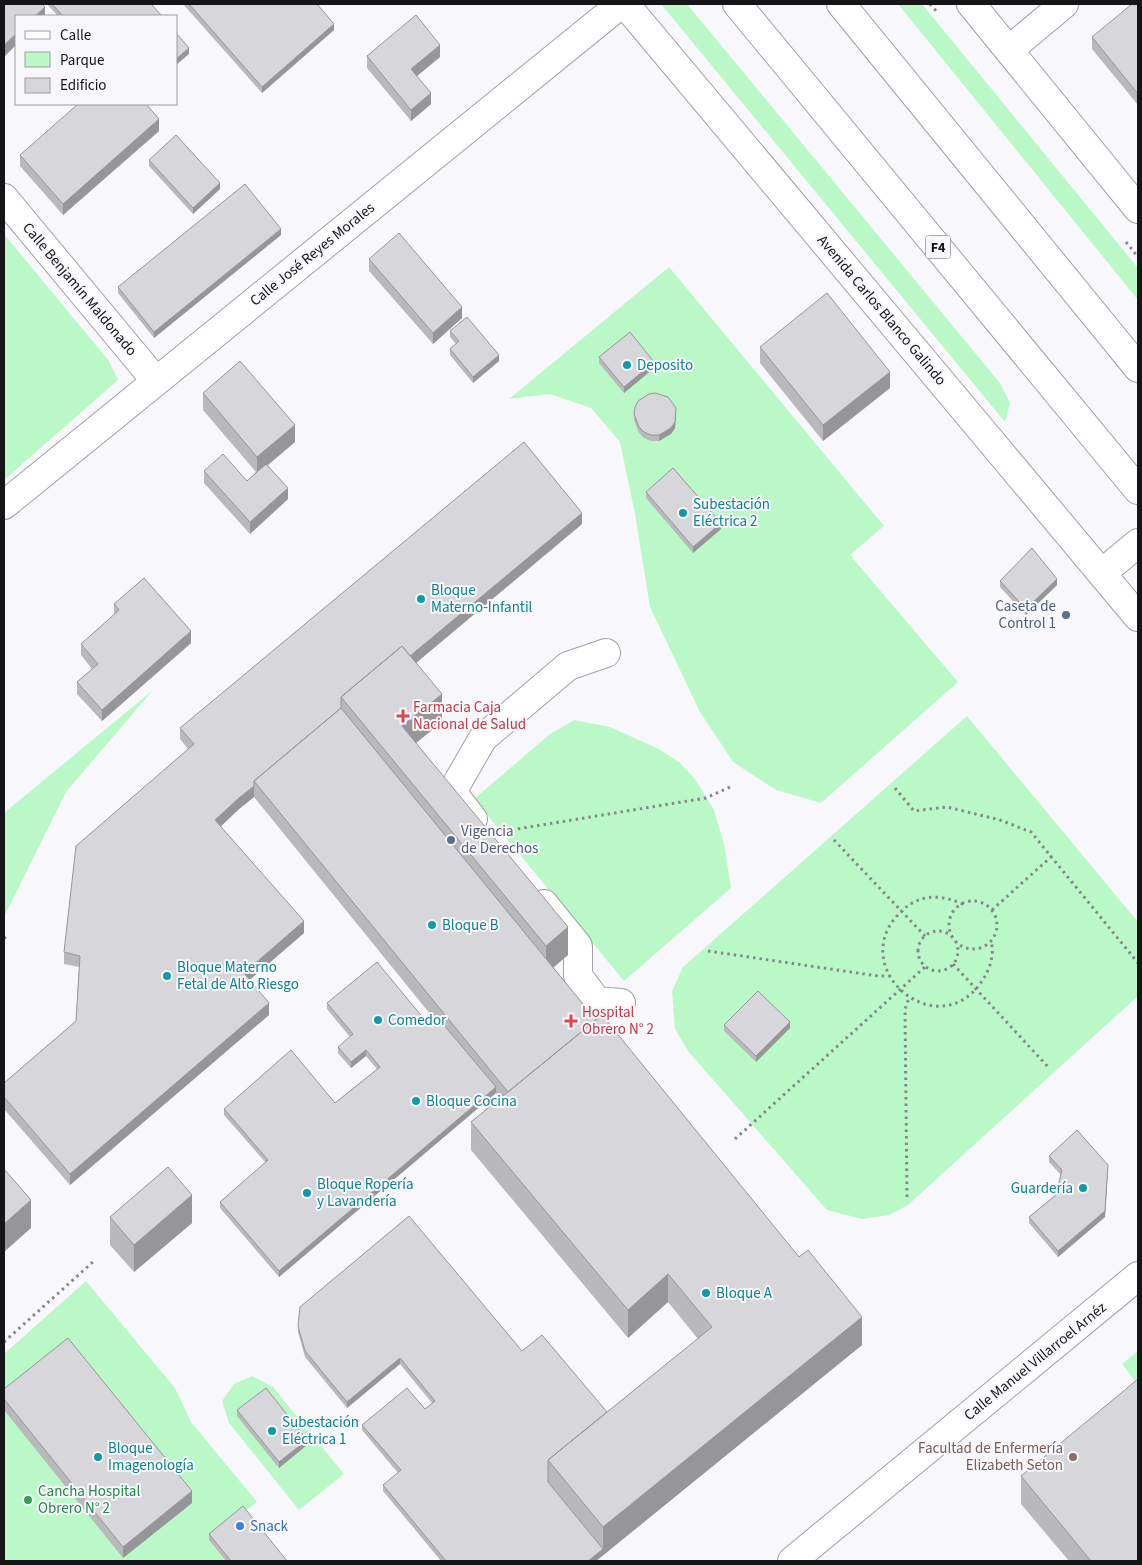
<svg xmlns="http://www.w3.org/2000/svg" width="1142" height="1565" font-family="'Source Sans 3',sans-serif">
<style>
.green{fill:#baf9c7}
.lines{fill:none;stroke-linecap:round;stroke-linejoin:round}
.minor-casing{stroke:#a1a1a4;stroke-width:30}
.highway-casing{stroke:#a1a1a4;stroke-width:30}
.path{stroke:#87878a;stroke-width:3;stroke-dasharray:2.5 4;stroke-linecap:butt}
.minor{stroke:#fff;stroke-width:28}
.highway{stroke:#fff;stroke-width:28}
.wall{fill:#b9b8bb}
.shaded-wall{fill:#969699}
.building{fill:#d7d6da;stroke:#969699}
.culture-dot{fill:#0f9aa8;stroke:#f8f8fc;stroke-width:2}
.service-dot{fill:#5c6f8a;stroke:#f8f8fc;stroke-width:2}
.health-dot{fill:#e0444e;stroke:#f8f8fc;stroke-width:2}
.education-dot{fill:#8d6e63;stroke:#f8f8fc;stroke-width:2}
.leisure-dot{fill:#2e9e5b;stroke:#f8f8fc;stroke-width:2}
.shop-dot{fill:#3f7fe0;stroke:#f8f8fc;stroke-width:2}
.labels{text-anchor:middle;stroke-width:4;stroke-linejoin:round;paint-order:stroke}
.shield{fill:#f8f8fc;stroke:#59595c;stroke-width:1}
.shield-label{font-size:14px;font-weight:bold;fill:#151517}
.street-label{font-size:15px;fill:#151517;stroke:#f8f8fc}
.culture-label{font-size:15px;fill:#0d838f;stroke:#f8f8fc;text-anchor:start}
.service-label{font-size:15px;fill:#4e5e75;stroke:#f8f8fc;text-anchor:end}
.health-label{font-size:15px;fill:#be3a42;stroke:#f8f8fc;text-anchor:start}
.education-label{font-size:15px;fill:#785e54;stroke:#f8f8fc;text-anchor:end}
.leisure-label{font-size:15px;fill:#27864d;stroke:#f8f8fc;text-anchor:start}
.shop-label{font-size:15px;fill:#366cbe;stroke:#f8f8fc;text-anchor:start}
</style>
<rect width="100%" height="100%" fill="#f8f8fc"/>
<!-- green -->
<path class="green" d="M661,4H687L1000,383L1010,403L1005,422Z
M898,4H922L1138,268V300Z
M4,234L109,361L118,380L4,480Z
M669,267L884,526L850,555L958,682L821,803L776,790L733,762L700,712L650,607L635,514L620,442L591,408L550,394L509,399Z
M153,690L66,792L4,917V813Z
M967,716L1138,922V996L908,1205L889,1215L862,1219L827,1210L688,1051L675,1029L672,991L683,967Z
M574,720L610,727L659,749L679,762L695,779L714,810L724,844L731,888L624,981L474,799L550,734Z
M86,1281L175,1388L191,1422L257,1502L209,1540L226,1561H4V1354Z
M1138,1351V1385L1122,1364Z
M252,1376L273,1387L344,1474L299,1510L229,1423L222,1401L234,1384Z"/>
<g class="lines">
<defs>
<path id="minor" d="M625,4L1138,617
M971,4L1138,209
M1009,50L1064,4
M4,198L156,381
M4,505L621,4
M1102,573L1138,543
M473,819L452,792L483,738L568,666L606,653
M544,904L578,946V976L597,1001L621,1003
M792,1561L1138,1276"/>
<path id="highway" d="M737,4L1138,490
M841,4L1138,368"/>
</defs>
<!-- minor casing -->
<use href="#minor" class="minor-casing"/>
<!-- highway casing -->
<use href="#highway" class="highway-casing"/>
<!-- path -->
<path class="path" d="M930,4L938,13
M1126,242L1138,257
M895,788L914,811L947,807L1000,820L1031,832L1138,963
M505,831L706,798L730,787
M834,840L925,936
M949 925a24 24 0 1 1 48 0a24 24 0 1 1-48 0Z
M963,904C942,895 921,893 903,910C842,964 934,1046 980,984C989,972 995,956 991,941
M992,910L1052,856
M918 951a20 20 0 1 1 40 0a20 20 0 1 1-40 0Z
M4,937L8,942
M708,951L878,976H889
M953,964L1050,1069
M735,1139L926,966
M907,1197L905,1009L909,998
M4,1342L94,1261"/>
<!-- minor -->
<use href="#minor" class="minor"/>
<!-- highway -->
<use href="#highway" class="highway"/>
</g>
<!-- wall -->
<path class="wall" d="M47,4H94L162,16H58Z
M183,4H317L334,30L262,93Z
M1138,4V105L1092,49V37Z
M367,56L440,57L417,76L431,104L411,121L367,68Z
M159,131L63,215L20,166V155Z
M149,160L220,189L193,214L149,166Z
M281,235L154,338L118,293V287Z
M369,259L462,318L433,344L369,271Z
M450,331L499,361L473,383L450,355V349L456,344L450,337Z
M760,347L890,388L823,441L760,363Z
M599,357L654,368L624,393L599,363Z
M203,393L295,442L268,465L288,499L250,534L204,483V471L247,481L256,472L203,410Z
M635,407L676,414L675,428L671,434L659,441H651L644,438L639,433L634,420Z
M646,492L721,529L693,553L646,498Z
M582,524L416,663L442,722L416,743L568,955L553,967L862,1345L596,1561H441L383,1491V1485L398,1473L362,1430V1425L425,1409L432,1403L400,1364L347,1408L305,1357L298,1332V1326L522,1351L607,1412L698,1339L668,1302L628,1338L471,1150V1122L500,1099L496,1093L279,1277L220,1208V1202L266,1163L224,1115V1109L335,1103L377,1069L366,1056L351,1068L338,1053V1047L350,1037L327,1009V1003L429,1025L435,1020L254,797L239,809L221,826L304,933L249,980L269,1015L70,1185L4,1109V1083L76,1021L79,967L64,964V952L188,749L180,739V728Z
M1000,581L1057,585L1026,615L1000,587Z
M114,604L191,643L102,721L77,694V682L92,669L81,655V644L114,615Z
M724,1025L790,1028L756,1062L724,1031Z
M1049,1156L1108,1171L1105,1217L1058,1257L1029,1223V1217L1056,1195L1061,1175L1049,1162Z
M110,1217L192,1223L134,1272L110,1245Z
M4,1389L192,1503L123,1558L4,1410Z
M237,1410L307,1445L279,1468L237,1416Z
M1021,1476L1138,1561H1069L1021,1504Z
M209,1534L287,1561H226L209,1540Z"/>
<!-- shaded-wall -->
<path class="shaded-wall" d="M45,7V16H35Z
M334,24V30L262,93V87Z
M16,34V45L4,57V45Z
M440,45V57L411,81V69Z
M189,48V54L176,65V59Z
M431,93V104L411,121V110Z
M159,119V131L63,215V204Z
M220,183V189L193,214V208Z
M281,229V235L154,338V332Z
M462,307V318L433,344V333Z
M499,355V361L473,383V377Z
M654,362V368L624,393V387Z
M890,372V388L823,441V425Z
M676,408L675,428L671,434L659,441V435Z
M295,425V442L257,474V457Z
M288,488V499L250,534V522Z
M582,513V524L355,714L349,707Z
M721,523V529L693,553V547Z
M1057,579V585L1026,615V609Z
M191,631V643L102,721V710Z
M442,694V722L402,754V726Z
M254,786V797L239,809L215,832V820L239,798Z
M304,921V933L244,985V973Z
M568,927V955L546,974V946Z
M269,1003V1015L70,1185V1174Z
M790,1022V1028L756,1062V1056Z
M366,1050V1056L351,1068V1062Z
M496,1087V1093L279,1277V1271Z
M1108,1165L1105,1217L1058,1257V1251Z
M192,1195V1223L134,1272V1245Z
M31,1200V1228L4,1252V1224Z
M668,1274V1302L628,1338V1310Z
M862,1317V1345L596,1561H588L603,1549V1527Z
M400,1358V1364L347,1408V1402Z
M307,1440V1445L279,1468V1462Z
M192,1491V1503L123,1558V1547Z"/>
<!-- building -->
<path class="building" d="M4,4H42L45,7L35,16H16V34L4,45Z
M52,4H151L162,16H63Z
M189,4H317L334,24L262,87Z
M1132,4H1138V94L1092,37Z
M416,15L440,45L411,69L431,93L411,110L367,56Z
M176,33L189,48L176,59Z
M78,104H146L159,119L63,204L20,155Z
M176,135L220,183L193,208L149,160Z
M245,184L281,229L154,332L118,287Z
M399,233L462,307L433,333L369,259Z
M827,293L890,372L823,425L760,347Z
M467,317L499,355L473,377L450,349L459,341L450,331Z
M630,332L654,362L624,387L599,357Z
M240,361L295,425L257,457L203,393Z
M655,393L668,397L676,408L675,422L671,428L659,435H651L644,432L639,427L634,414L635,407L638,401L649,394Z
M524,442L582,513L410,656L402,646L341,697V708L254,781V786L239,798L215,820L304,921L244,973L269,1003L70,1174L4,1097V1083L76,1021L80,956L64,952L76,846L194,744L180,728Z
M223,454L247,481L266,464L288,488L250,522L204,471Z
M673,468L721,523L693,547L646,492Z
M1032,548L1057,579L1026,609L1000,581Z
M144,578L191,631L102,710L77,682L98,664L81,644L119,610L114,604Z
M402,646L442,694L402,726L568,927L546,946L341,697Z
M341,708L596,1020L508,1092L254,781Z
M377,962L429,1025L438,1018L496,1087L279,1271L220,1202L268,1160L224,1109L291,1050L335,1103L380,1067L366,1050L351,1062L338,1047L353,1034L327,1003Z
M758,991L790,1022L756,1056L724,1025Z
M602,1015L799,1257L808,1250L862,1317L603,1527L548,1460L712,1327L668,1274L628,1310L471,1122Z
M1077,1130L1108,1165L1105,1211L1058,1251L1029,1217L1056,1195L1062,1170L1049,1156Z
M168,1167L192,1195L134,1245L110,1217Z
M4,1169L31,1200L4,1224Z
M409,1216L522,1351L542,1335L607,1412L548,1460V1482L603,1549L588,1561H446L383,1485L401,1470L362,1425L407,1388L425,1409L435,1401L400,1358L347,1402L305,1351L298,1326L300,1307Z
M68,1338L192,1491L123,1547L4,1399V1389Z
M1138,1379V1561H1091L1021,1476Z
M266,1388L307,1440L279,1462L237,1410Z
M243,1506L287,1561H231L209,1534Z"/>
<!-- markers -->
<g class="culture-dot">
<circle cx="627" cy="365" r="5"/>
<circle cx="683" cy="513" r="5"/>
<circle cx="421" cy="599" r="5"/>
<circle cx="432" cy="925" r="5"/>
<circle cx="167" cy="976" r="5"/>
<circle cx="378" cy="1020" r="5"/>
<circle cx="416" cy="1101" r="5"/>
<circle cx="1083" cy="1188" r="5"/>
<circle cx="307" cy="1193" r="5"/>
<circle cx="706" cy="1293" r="5"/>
<circle cx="272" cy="1431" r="5"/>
<circle cx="98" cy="1457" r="5"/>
</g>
<g class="service-dot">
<circle cx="1066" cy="615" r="5"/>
<circle cx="451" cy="840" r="5"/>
</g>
<g class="health-dot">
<path d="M400.5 708.5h5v5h5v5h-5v5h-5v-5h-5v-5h5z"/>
<path d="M568.5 1013.5h5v5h5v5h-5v5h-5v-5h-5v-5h5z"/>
</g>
<circle class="education-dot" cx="1073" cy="1457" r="5"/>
<circle class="leisure-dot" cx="28" cy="1500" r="5"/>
<circle class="shop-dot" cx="240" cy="1526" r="5"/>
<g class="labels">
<!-- shield labels -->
<rect class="shield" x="925.5" y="235.5" width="25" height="23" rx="4"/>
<g class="shield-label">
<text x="938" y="252">F4</text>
</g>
<!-- street labels -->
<g class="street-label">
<text transform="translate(312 254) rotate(-39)" y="5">Calle José Reyes Morales</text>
<text transform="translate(80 289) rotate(50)" y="5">Calle Benjamín Maldonado</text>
<text transform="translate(882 310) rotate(50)" y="5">Avenida Carlos Blanco Galindo</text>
<text transform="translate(1035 1361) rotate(-39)" y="5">Calle Manuel Villarroel Arnéz</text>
</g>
<!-- culture labels -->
<g class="culture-label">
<text x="637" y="370">Deposito</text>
<text x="693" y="509">Subestación<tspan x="693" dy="17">Eléctrica 2</tspan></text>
<text x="431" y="595">Bloque<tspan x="431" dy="17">Materno-Infantil</tspan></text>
<text x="442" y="930">Bloque B</text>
<text x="177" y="972">Bloque Materno<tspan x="177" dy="17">Fetal de Alto Riesgo</tspan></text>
<text x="388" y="1025">Comedor</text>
<text x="426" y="1106">Bloque Cocina</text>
<text x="317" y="1189">Bloque Ropería<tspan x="317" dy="17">y Lavandería</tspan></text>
<text x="1073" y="1193" text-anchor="end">Guardería</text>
<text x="716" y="1298">Bloque A</text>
<text x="282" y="1427">Subestación<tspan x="282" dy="17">Eléctrica 1</tspan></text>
<text x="108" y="1453">Bloque<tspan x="108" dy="17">Imagenología</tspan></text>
</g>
<!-- service labels -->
<g class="service-label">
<text x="1056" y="611">Caseta de<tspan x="1056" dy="17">Control 1</tspan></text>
<text x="461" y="836" text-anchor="start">Vigencia<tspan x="461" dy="17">de Derechos</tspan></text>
</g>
<!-- health labels -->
<g class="health-label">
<text x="413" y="712">Farmacia Caja<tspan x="413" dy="17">Nacional de Salud</tspan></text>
<text x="582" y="1017">Hospital<tspan x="582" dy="17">Obrero N° 2</tspan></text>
</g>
<!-- education labels -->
<g class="education-label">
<text x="1063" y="1453">Facultad de Enfermería<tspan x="1063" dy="17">Elizabeth Seton</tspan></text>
</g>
<!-- leisure labels -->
<g class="leisure-label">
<text x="38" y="1496">Cancha Hospital<tspan x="38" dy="17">Obrero N° 2</tspan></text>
</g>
<!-- shop labels -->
<g class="shop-label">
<text x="250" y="1531">Snack</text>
</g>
</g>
<!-- border -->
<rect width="1142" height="1565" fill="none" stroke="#151517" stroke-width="10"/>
<!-- legend -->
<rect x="15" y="15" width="162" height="90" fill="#f8f8fc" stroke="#9d9da0"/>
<rect x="25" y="31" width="25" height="8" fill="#ffffff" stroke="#9d9da0"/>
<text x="60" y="40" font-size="15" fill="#151517">Calle</text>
<rect x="25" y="52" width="25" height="15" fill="#baf9c7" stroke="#9d9da0"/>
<text x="60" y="65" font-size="15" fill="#151517">Parque</text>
<rect x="25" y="78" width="25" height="15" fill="#d7d6da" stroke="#9d9da0"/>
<text x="60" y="90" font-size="15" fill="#151517">Edificio</text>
</svg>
